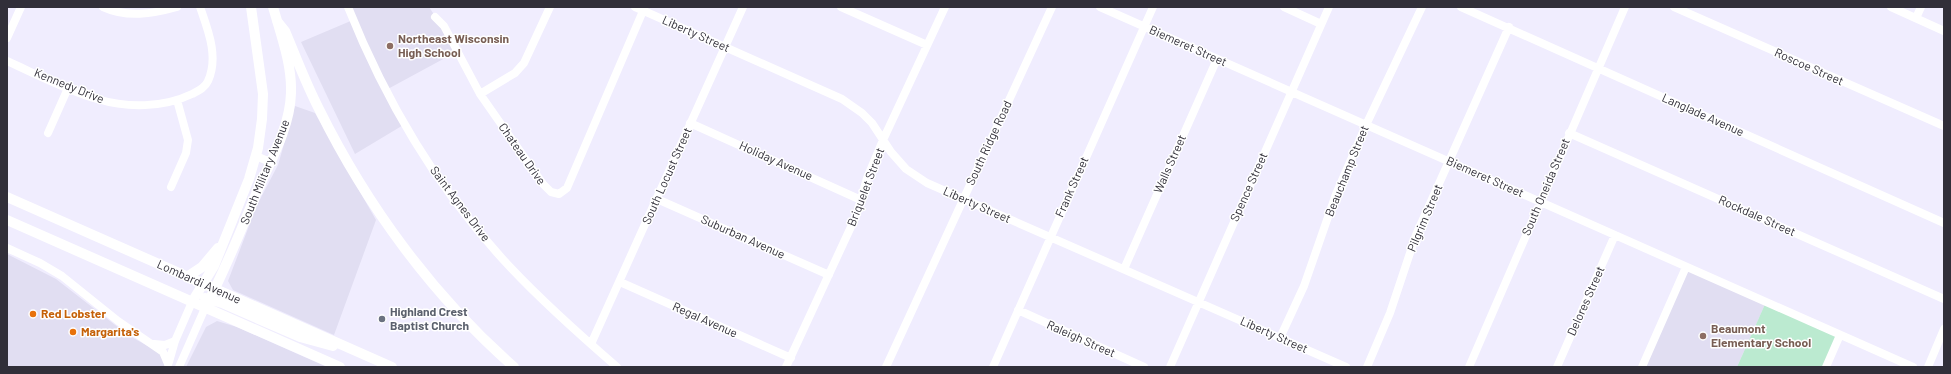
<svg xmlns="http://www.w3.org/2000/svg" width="1951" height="374" font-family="Barlow,sans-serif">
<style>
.built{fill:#e1def2}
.green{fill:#bbead0}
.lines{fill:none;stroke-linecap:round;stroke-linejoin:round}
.minor{stroke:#fff;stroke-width:8}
.major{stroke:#fff;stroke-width:10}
.education-dot{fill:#8d6e63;stroke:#fff;stroke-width:1.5}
.food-dot{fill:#e8710a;stroke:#fff;stroke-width:1.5}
.worship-dot{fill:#6b7280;stroke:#fff;stroke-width:1.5}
.labels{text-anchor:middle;stroke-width:3;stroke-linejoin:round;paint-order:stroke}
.street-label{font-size:12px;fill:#312f39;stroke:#fff}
.education-label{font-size:12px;font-weight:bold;fill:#785e54;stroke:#fff;text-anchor:start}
.worship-label{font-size:12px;font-weight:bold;fill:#5b616d;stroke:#fff;text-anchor:start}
.food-label{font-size:12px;font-weight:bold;fill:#c56008;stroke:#fff;text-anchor:start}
</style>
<rect width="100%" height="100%" fill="#f0edfe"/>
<!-- built -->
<path class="built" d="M348,7H429L458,51L386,90L405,124L355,154L301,42L353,20Z
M295,106L315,113L376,220L334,335L233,290L228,281L257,205L278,165Z
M7,254L56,279L128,335L162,354L165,363L164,367H7Z
M1686,267L1766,302L1737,367H1642Z
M217,321L237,327L327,367H186L206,327Z"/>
<!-- green -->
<path class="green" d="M1766,302L1840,335L1826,367H1737Z"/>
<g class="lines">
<!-- minor -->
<path class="minor" d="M103,7C127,18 152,14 177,7
M348,7C386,102 440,193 511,268C544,303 580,335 617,367
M635,7L842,99L862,113L872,123L891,152L906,169L927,183L1346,367
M841,7L927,45
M1100,7L1913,367
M1284,7L1321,24
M1461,7L1944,223
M1674,7L1944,126
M1891,7L1944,31
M435,17L444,26L480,94L543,184L551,192L559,194L567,188L643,11
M1916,18L1921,7
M7,38L21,7
M7,61C36,74 66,90 97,99C127,108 163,108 192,94C198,91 205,88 208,81C219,57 208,30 200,7
M480,94L515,73L524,63L550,7
M690,123L861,200
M48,133L68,88
M1569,133L1944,299
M256,156L270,162
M171,187L186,153L188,140L177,100
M657,199L829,275
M7,248L40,263L62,276L118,321L163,352L168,364
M1124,269L1217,59
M620,282L791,358
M1018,310L1144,367
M1280,338L1304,286L1336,194L1366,125L1422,7
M154,344L165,345L175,341
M591,344L743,7
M169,362L175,341L192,302
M179,367L205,308
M786,367L856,216L867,178L883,140L945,7
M886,367L1052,7
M993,367L1153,7
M1170,367L1329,7
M1367,367L1390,313L1416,235L1509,27
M1469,367L1625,7
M1557,367L1615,235
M1642,367L1686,267
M1826,367L1840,335
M1928,367L1944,329"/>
<!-- major -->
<path class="major" d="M277,21L285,31C296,57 306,84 319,109C367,206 433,296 514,367
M7,197L392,367
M7,220L340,367
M187,277L202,267L218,248
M205,298L222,303L300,337L333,346
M192,302L214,266L249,179L258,148L262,119L263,94L251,7
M205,308C225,271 240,232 256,194C270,162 290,128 291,93C292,64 281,35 273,7"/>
</g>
<!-- markers -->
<g class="education-dot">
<circle cx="390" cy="46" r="4"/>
<circle cx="1703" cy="336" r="4"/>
</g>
<g class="food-dot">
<circle cx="33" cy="314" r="4"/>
<circle cx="73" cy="332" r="4"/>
</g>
<circle class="worship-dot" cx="382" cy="319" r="4"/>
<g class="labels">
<!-- street labels -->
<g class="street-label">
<text transform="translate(696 34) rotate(24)" y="4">Liberty Street</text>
<text transform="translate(1188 46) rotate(24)" y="4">Biemeret Street</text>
<text transform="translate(1809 67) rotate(24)" y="4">Roscoe Street</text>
<text transform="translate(69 86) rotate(22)" y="4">Kennedy Drive</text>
<text transform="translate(1703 115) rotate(24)" y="4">Langlade Avenue</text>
<text transform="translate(989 143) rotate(-65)" y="4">South Ridge Road</text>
<text transform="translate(522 154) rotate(55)" y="4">Chateau Drive</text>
<text transform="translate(776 161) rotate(24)" y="4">Holiday Avenue</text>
<text transform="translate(1170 164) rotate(-66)" y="4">Walls Street</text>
<text transform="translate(1347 171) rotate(-68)" y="4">Beauchamp Street</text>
<text transform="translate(265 172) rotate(-68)" y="4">South Military Avenue</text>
<text transform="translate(667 176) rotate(-66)" y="4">South Locust Street</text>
<text transform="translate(1485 177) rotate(24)" y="4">Biemeret Street</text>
<text transform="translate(866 187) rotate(-69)" y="4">Briquelet Street</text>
<text transform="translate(1072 187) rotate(-66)" y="4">Frank Street</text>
<text transform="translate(1249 187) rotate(-66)" y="4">Spence Street</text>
<text transform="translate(1546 187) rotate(-67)" y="4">South Oneida Street</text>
<text transform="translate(460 204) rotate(53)" y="4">Saint Agnes Drive</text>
<text transform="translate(977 205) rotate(24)" y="4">Liberty Street</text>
<text transform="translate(1757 216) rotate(24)" y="4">Rockdale Street</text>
<text transform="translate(1425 218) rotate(-67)" y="4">Pilgrim Street</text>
<text transform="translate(743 237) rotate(24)" y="4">Suburban Avenue</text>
<text transform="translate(199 282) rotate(24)" y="4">Lombardi Avenue</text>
<text transform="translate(1586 301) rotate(-66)" y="4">Delores Street</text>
<text transform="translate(705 320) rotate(24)" y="4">Regal Avenue</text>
<text transform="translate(1274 335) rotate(24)" y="4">Liberty Street</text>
<text transform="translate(1081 339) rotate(24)" y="4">Raleigh Street</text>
</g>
<!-- education labels -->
<g class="education-label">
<text x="398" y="43">Northeast Wisconsin<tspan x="398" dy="14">High School</tspan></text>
<text x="1711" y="333">Beaumont<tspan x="1711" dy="14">Elementary School</tspan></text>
</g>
<!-- worship labels -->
<g class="worship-label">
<text x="390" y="316">Highland Crest<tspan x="390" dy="14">Baptist Church</tspan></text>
</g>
<!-- food labels -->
<g class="food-label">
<text x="41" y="318">Red Lobster</text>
<text x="81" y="336">Margarita's</text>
</g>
</g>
<!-- border -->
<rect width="1951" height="374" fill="none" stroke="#312f39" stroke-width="16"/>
</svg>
